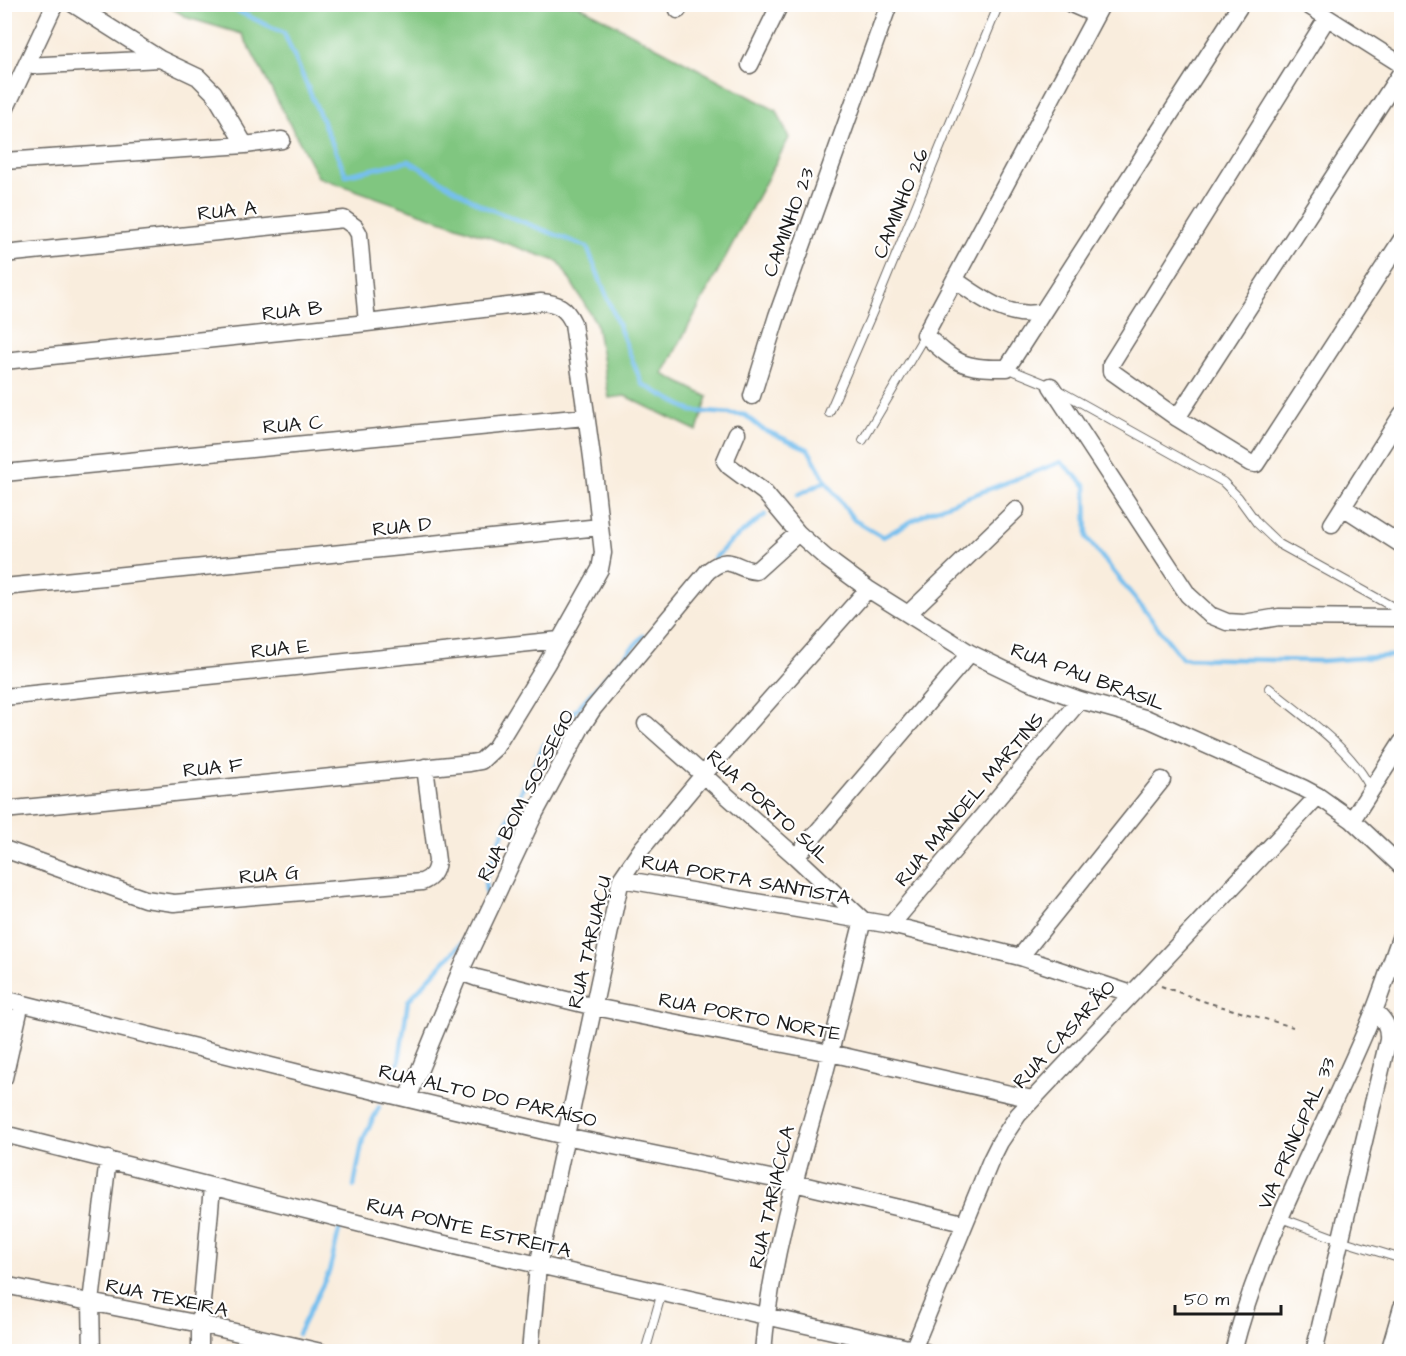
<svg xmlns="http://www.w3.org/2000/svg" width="1406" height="1356" font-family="'Architects Daughter',sans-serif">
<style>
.green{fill:#80c680;stroke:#4e714e;stroke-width:1.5}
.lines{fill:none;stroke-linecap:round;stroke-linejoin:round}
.stream{stroke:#76bfee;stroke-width:4.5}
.service-casing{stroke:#696560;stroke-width:10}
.minor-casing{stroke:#696560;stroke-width:19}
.path{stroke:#696560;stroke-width:2;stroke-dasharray:4.5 4.5;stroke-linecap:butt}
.service{stroke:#fff;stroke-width:8}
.minor{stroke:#fff;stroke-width:16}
.labels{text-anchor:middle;stroke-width:4.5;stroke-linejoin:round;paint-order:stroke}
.street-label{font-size:20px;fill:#1c1c1c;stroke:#fff}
</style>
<rect width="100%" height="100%" fill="#fff"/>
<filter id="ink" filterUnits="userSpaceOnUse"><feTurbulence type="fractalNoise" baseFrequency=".0167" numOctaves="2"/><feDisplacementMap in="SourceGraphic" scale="12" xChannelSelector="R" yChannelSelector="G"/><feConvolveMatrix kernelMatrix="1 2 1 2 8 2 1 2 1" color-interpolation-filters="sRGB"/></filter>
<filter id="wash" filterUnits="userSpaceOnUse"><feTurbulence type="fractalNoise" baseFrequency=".008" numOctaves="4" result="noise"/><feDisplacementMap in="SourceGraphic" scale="24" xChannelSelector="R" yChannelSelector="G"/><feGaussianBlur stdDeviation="1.35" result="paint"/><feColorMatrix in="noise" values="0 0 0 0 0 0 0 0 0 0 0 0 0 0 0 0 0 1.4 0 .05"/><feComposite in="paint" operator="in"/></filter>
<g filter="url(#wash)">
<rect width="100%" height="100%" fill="#f9eddd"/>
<!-- green -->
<path class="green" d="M166,5H578L777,111L789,138L663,374L708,397L697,431L625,396L609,398L596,323L559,262L318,177L242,34L188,18Z"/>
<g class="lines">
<!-- stream -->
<path class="stream" d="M222,4L284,33L346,175L409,161L482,206L587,247L642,384L692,411L745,415L762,429L808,449L826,481L854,520L883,537L928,512L1061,462L1086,486L1087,538L1182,658L1321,661L1402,655
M798,495L826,481
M714,559L730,542L765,515
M487,901L485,880L509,817L544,745L643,636
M393,1077L399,1061L408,1001L471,933
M354,1186L363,1139L379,1107
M298,1334L329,1272L341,1223"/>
</g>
</g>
<g filter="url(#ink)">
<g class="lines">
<defs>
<path id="service" d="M1007,368L1051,386L1223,482L1238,497L1257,523L1279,544L1402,612
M829,413L873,311L999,4
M863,440L925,335
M1269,688C1305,718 1350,747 1371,789
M1281,1218L1340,1240L1402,1259
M645,1352L662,1292"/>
<path id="minor" d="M73,4L160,59L198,77L214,93L245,145
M1071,4L1096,15
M1102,4L925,335C957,364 963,369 1007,368L1241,4
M1306,4L1402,65
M678,10L681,4
M1327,18L1111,364V371L1177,418L1250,463L1256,464L1402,239
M750,65L780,4
M26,66L160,59
M4,112L55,4
M4,161L245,145L282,140
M4,254L344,219L355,227L359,234L367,323
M955,280C981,298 1009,320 1043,312
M4,361L367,323L541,302C558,303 566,308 573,323C582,391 594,459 600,527L4,587
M1051,386L1188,595L1210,615L1227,622L1244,623L1279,617L1402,618
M752,396L777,316L889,4
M1177,418L1402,71
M737,433L725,461L729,466L764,492L798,533L826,558L868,589L970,653L1028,681L1080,700L1148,719L1303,788L1318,796L1352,820L1402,867
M4,473L585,417
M1343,507L1402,545
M1332,524L1402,414
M909,613L1016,510
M4,697L559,640
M646,724L796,857L863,920
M4,810L470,763L481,761L495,748L547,663L600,569L603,553L600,527
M1352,820L1402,742
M4,849L145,899L174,903L422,882C432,878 436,872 437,861L425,767
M796,857L970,653
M621,879L891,925L1020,957L1132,994
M891,925L1080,700
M1020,957L1162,780
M460,972L477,978L595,1007L830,1053L1032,1099
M4,999L307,1075L565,1136L794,1183L963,1223
M4,1078L21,1003
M408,1098L460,972L535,813L582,726L593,709L708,571C731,553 734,569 756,571L798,533
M4,1134L405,1235L926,1352
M4,1285L200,1324L321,1352
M92,1352L91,1302L108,1159
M200,1352V1324L212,1187
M530,1352L538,1266L621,879L643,847L703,775L868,589
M763,1352C770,1260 798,1168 823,1080C837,1027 849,974 863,920
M912,1352L991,1160L1000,1142L1018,1115L1318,796
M1233,1352C1263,1232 1328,1124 1374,1011C1384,986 1392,959 1402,933
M1314,1352L1388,1040C1389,1025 1384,1020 1374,1010
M1389,1352L1402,1307"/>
</defs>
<!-- service casing -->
<use href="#service" class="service-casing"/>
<!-- minor casing -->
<use href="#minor" class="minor-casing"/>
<!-- path -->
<path class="path" d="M1161,986L1206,1002L1293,1027"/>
<!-- service -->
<use href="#service" class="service"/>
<!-- minor -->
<use href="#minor" class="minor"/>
</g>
</g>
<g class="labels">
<!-- street labels -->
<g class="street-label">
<text transform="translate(900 203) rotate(-68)" y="7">CAMINHO 26</text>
<text transform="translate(227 210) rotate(-6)" y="7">RUA A</text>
<text transform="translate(788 222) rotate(-70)" y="7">CAMINHO 23</text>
<text transform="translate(292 310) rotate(-6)" y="7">RUA B</text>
<text transform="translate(293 424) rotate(-5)" y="7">RUA C</text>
<text transform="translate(402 526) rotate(-6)" y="7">RUA D</text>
<text transform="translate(280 648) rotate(-6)" y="7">RUA E</text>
<text transform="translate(1088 676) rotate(20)" y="7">RUA PAU BRASIL</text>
<text transform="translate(213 767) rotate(-6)" y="7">RUA F</text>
<text transform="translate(525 795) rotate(-63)" y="7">RUA BOM SOSSEGO</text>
<text transform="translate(969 799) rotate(-50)" y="7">RUA MANOEL MARTINS</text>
<text transform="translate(769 806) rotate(42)" y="7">RUA PORTO SUL</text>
<text transform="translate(269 874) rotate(-5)" y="7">RUA G</text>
<text transform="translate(746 879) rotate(10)" y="7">RUA PORTA SANTISTA</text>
<text transform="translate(589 942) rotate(-77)" y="7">RUA TARUAÇU</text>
<text transform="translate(750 1016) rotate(11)" y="7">RUA PORTO NORTE</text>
<text transform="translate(1064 1034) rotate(-47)" y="7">RUA CASARÃO</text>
<text transform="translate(488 1095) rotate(13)" y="7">RUA ALTO DO PARAÍSO</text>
<text transform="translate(1296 1133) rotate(-66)" y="7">VIA PRINCIPAL 33</text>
<text transform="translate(771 1197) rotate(-77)" y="7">RUA TARIACICA</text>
<text transform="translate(469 1227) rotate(13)" y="7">RUA PONTE ESTREITA</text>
<text transform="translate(167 1297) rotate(12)" y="7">RUA TEXEIRA</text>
</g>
</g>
<!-- margin -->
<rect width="1406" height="1356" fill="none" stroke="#fff" stroke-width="24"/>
<!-- scale -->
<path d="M1175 1305v9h106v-9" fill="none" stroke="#1c1c1c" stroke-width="3"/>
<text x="1184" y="1305" font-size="18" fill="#1c1c1c" stroke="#ffffff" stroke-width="4.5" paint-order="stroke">50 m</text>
</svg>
